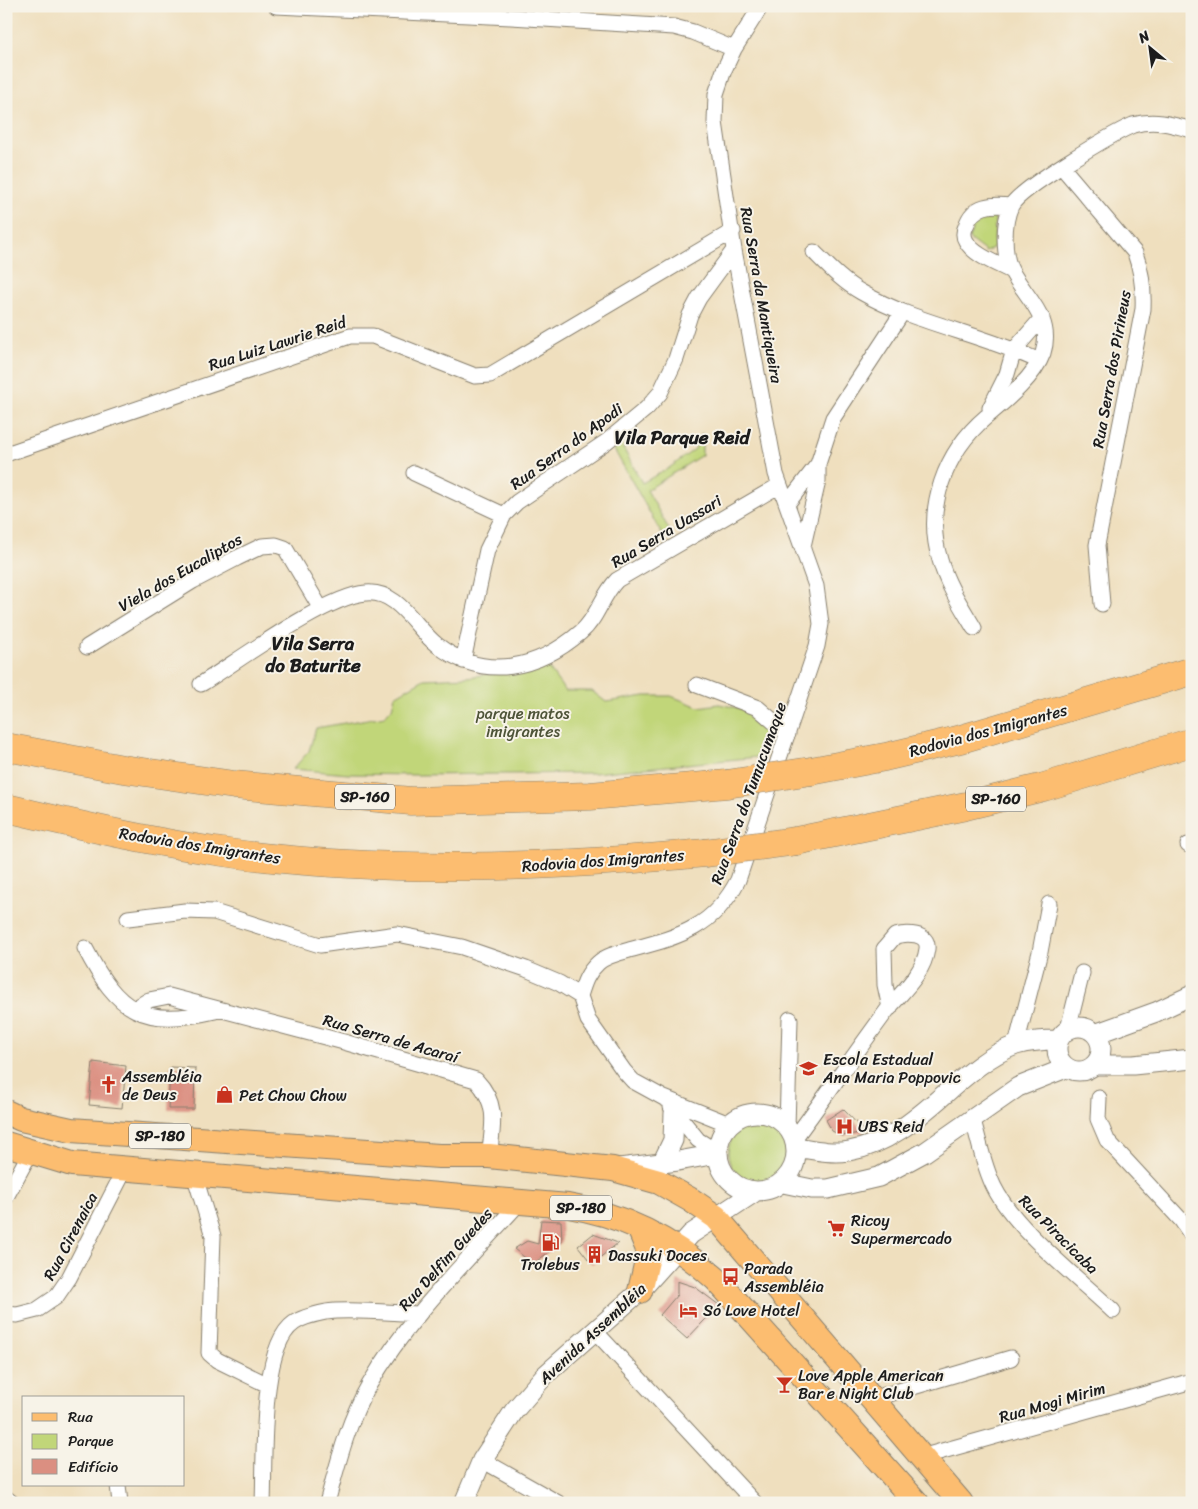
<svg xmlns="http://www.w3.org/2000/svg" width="1198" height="1509" font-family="Sriracha,sans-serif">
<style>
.green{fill:#c1d679;stroke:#6e794a}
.building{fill:#db8f81}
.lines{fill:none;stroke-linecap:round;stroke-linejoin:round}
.minor-casing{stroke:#867e6d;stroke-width:17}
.tertiary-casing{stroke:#867e6d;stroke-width:21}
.primary-casing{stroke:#867e6d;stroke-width:26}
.motorway-casing{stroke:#867e6d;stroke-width:29}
.minor{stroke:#fff;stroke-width:15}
.tertiary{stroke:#fff;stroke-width:19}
.primary{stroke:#fcbd6f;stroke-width:24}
.motorway{stroke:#fcbd6f;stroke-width:28}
.motorway-bridge-casing{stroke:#867e6d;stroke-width:29;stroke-linecap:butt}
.motorway-bridge{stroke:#fcbd6f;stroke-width:28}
.labels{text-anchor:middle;stroke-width:4;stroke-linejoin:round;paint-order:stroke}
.shield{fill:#f7f3e8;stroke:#5e5c59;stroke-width:1}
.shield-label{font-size:15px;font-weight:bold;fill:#1c1c1c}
.street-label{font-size:16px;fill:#1c1c1c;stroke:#f7f3e8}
.park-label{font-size:16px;fill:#4e5438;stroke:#f7f3e8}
.poi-label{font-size:16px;fill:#1c1c1c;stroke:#f7f3e8;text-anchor:start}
.quarter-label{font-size:19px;font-weight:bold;fill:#1c1c1c;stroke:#f7f3e8}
</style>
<rect width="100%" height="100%" fill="#f7f3e8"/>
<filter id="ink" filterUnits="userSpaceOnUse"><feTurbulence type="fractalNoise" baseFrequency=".02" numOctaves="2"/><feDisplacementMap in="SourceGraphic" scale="10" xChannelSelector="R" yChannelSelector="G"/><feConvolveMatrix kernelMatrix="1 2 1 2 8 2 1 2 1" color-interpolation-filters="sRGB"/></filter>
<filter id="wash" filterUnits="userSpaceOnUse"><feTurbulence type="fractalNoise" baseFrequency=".0096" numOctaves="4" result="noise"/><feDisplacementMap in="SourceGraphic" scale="20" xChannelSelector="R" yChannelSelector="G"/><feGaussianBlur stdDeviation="1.12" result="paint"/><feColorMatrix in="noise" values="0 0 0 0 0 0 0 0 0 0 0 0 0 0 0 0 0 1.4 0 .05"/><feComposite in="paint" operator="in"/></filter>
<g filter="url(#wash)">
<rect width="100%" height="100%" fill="#efdfbe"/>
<!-- green -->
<path class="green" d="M988,209L995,217L994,247L986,252L969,239L977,213Z
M702,433V455L647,490L671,533L664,538L612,446L619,440L642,483L669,468L695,449Z
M547,666L565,691H592L606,702L645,696H671L699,707L719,704L761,713L772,729L765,754L758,757L594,773L417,775L348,774L293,769L309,751L316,728L385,716L392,708L395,696L424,679L468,677Z
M728 1153a29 29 0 1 1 58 0a29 29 0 1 1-58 0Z"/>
<g id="blocks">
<!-- building -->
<path class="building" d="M93,1062L126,1066L122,1108L89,1105Z
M170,1067L195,1068L194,1109H168Z
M843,1109L865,1132L842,1136L832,1131L826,1120Z
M541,1220L561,1221L562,1242L533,1264L514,1249L527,1241L538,1244Z
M593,1234L618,1243L592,1264L578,1246Z
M677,1281L695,1287L719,1305L687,1339L660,1315L677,1295Z"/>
</g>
</g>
<g filter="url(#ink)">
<use href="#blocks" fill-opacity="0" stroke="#867e6d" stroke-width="1"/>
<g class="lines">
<defs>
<path id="minor" d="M276,6L511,17L674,27L693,32L734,49
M1062,167L1135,253C1142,272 1144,288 1143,309L1097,545L1102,604
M1011,206C992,204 973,204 966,226C964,230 963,236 966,241C973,255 998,264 1011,271
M814,252C829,267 843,282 861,292C916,324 981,333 1039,361
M990,408L1007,374L1014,350L1042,318
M6,454L350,336H373L475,376L490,375L733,231
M414,473L504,515
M787,504L818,464
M803,546L818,481V464L833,418L902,313
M974,628C961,606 947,585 940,560C924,508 945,452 986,417C1005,401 1034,378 1043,353C1054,319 1027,299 1012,272C1003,256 1003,223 1011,206C1019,189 1112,134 1133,125C1154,119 1171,124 1192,130
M87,647L193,581L237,558L262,546L276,545L285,548L321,609
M463,661L487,550L504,515L517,502L606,442L647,408L660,393L676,359L690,315L699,298L734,250
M201,684C238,661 326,596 366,593C399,590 415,628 437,645C485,682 538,669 581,632C597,619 602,595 617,580L780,485
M697,685L758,708L788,734
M1188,845H1192
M128,918L185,911L214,912L320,945L397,934L462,947L526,969L559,983L580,996L588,1020L624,1071L633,1081L664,1098L729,1124
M85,948C118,1012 143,1028 215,1011
M580,996C584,983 587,973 598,963C606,955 622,952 633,949C681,936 714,927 738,880L817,646L821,624L816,586L776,474L734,250L715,122L716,94L724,70L734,49L761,6
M134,1009L149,1000L169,996L344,1042L476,1080C499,1104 493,1126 489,1156
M1068,1029L1082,973
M1016,1045L1040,952L1049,904
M1099,1098L1098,1119L1107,1140L1182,1221L1192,1236
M671,1107L698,1140L717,1152
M972,1117C979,1140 983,1165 994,1187C1014,1228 1078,1278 1113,1311
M787,1127L790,1019
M794,1139C826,1096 856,1052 888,1009C902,992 924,973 927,949C929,932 906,933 895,936L884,949L885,985L890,1008
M194,1174L213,1236L209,1353L217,1360L268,1385
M6,1197L30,1153
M6,1314L17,1315L37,1310L56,1297L69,1278L125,1169
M594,1330L755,1503
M872,1399L1011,1358
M921,1457L1192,1381
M482,1460L558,1503
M118,1485L120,1503
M6,1498L12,1503
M263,1503C265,1462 259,1347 294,1323C302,1317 316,1314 326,1312C349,1308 392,1313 417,1314
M327,1503C338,1463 348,1421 369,1385C410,1315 466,1262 519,1203"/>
<path id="tertiary" d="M1057 1049a22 22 0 1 1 44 0a22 22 0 1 1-44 0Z
M1095,1034L1156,1012L1192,995
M1094,1065H1133L1192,1059
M718 1152a39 39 0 1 1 78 0a39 39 0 1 1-78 0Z
M796,1147C814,1150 832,1154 849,1151C916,1140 958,1066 1016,1045C1030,1041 1044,1040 1058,1040
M662,1163L673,1140L674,1113
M619,1168L678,1161L717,1154
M783,1183L812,1189H828L879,1177L925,1152L1018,1087L1066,1068
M464,1503L482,1460L514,1411L545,1375L640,1291L691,1234L755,1192"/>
<path id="primary" d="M6,1112L21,1119L71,1130L439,1156H489L613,1169L659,1182L691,1200L716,1217L961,1503
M6,1144L72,1164L568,1206C625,1215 674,1241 716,1279L917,1503
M639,1228L649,1252L640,1291"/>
<path id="motorway" d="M6,747L123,769L234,785L411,801L590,796L727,784
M811,771L885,757L961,739L1192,671
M6,808C80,825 154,843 229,853C387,874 547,868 705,853
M796,841L966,806L1044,787L1192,742"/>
</defs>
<!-- minor casing -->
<use href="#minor" class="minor-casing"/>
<!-- tertiary casing -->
<use href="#tertiary" class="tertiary-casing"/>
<!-- primary casing -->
<use href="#primary" class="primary-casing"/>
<!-- motorway casing -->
<use href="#motorway" class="motorway-casing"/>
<!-- minor -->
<use href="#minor" class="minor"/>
<!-- tertiary -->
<use href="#tertiary" class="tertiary"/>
<!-- primary -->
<use href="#primary" class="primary"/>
<!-- motorway -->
<use href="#motorway" class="motorway"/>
<defs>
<path id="motorway-bridge" d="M727,784L811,771
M705,853L796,841"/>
</defs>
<!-- motorway-bridge casing -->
<use href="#motorway-bridge" class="motorway-bridge-casing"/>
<!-- motorway-bridge -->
<use href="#motorway-bridge" class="motorway-bridge"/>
</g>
</g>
<!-- icons -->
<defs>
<symbol id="school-bare" viewBox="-9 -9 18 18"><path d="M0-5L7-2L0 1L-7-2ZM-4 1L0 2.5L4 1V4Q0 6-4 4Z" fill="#c8321e" stroke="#f7f3e8" stroke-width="2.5" paint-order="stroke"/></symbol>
<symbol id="church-bare" viewBox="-9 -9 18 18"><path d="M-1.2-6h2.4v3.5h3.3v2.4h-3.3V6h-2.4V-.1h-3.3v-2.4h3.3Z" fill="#c8321e" stroke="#f7f3e8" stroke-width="2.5" paint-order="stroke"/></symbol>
<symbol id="shop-bare" viewBox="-9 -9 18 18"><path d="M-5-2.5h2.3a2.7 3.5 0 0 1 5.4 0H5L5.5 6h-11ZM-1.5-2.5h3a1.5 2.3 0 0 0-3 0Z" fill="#c8321e" stroke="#f7f3e8" stroke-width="2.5" paint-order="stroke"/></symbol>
<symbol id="hospital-bare" viewBox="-9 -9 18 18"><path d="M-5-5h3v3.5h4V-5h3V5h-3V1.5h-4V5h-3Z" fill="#c8321e" stroke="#f7f3e8" stroke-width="2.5" paint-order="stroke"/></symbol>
<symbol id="supermarket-bare" viewBox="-9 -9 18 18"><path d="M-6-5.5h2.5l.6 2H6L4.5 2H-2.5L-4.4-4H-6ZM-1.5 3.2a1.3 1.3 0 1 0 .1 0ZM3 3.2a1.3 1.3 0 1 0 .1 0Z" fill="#c8321e" stroke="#f7f3e8" stroke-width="2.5" paint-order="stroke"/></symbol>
<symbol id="fuel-bare" viewBox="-9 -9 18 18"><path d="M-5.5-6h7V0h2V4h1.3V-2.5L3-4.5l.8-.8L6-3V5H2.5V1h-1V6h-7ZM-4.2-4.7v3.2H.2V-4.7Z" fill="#c8321e" stroke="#f7f3e8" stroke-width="2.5" paint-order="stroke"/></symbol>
<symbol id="building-bare" viewBox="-9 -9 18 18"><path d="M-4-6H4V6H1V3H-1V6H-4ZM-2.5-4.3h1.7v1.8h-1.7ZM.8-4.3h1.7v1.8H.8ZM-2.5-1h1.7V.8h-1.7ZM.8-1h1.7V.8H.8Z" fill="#c8321e" stroke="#f7f3e8" stroke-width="2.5" paint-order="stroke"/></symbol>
<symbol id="bus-bare" viewBox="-9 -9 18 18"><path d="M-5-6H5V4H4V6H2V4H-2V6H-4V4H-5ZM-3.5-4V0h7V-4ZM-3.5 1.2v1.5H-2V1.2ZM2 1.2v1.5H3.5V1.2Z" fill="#c8321e" stroke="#f7f3e8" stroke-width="2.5" paint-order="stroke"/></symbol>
<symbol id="hotel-bare" viewBox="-9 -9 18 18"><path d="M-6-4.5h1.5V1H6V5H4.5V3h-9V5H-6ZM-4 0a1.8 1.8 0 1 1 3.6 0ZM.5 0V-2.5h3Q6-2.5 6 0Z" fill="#c8321e" stroke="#f7f3e8" stroke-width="2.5" paint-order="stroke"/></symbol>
<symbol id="bar-bare" viewBox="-9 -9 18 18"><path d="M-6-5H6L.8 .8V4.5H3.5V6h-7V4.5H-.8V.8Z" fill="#c8321e" stroke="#f7f3e8" stroke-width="2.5" paint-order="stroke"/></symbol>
</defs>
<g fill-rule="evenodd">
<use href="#school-bare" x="796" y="1056" width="25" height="25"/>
<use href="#church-bare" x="96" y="1072" width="25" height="25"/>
<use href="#shop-bare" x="212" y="1082" width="25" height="25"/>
<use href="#hospital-bare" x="832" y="1114" width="25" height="25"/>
<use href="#supermarket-bare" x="824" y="1216" width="25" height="25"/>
<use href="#fuel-bare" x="538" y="1230" width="25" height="25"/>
<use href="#building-bare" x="582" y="1242" width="25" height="25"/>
<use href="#bus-bare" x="718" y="1264" width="25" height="25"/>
<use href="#hotel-bare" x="676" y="1298" width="25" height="25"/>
<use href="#bar-bare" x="772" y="1372" width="25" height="25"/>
</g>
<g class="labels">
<!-- shield labels -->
<g class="shield">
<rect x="335" y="784.5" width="60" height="25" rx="4"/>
<rect x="966" y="786.5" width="60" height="25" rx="4"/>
<rect x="129" y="1123.5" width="62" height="25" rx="4"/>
<rect x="550" y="1195.5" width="62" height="25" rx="4"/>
</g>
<g class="shield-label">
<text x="365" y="802">SP-160</text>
<text x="996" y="804">SP-160</text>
<text x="160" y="1141">SP-180</text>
<text x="581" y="1213">SP-180</text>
</g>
<!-- street labels -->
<g class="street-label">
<text transform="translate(762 295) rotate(80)" y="6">Rua Serra da Mantiqueira</text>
<text transform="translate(277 343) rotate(-18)" y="6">Rua Luiz Lawrie Reid</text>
<text transform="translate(1111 369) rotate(-80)" y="6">Rua Serra dos Pirineus</text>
<text transform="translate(566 446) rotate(-36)" y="6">Rua Serra do Apodi</text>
<text transform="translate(666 531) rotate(-31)" y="6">Rua Serra Uassari</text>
<text transform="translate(180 572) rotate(-30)" y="6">Viela dos Eucaliptos</text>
<text transform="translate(988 730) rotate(-15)" y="6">Rodovia dos Imigrantes</text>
<text transform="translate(748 793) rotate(-70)" y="6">Rua Serra do Tumucumaque</text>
<text transform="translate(200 845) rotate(9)" y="6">Rodovia dos Imigrantes</text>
<text transform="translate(603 860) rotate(-4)" y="6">Rodovia dos Imigrantes</text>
<text transform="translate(391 1038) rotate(16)" y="6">Rua Serra de Acaraí</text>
<text transform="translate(1059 1234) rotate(45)" y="6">Rua Piracicaba</text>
<text transform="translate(70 1236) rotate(-62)" y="6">Rua Cirenaica</text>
<text transform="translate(445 1259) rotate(-48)" y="6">Rua Delfim Guedes</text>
<text transform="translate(592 1333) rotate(-43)" y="6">Avenida Assembléia</text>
<text transform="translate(1052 1402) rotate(-16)" y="6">Rua Mogi Mirim</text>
</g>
<!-- park labels -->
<g class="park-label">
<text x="523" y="719">parque matos<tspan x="523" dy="18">imigrantes</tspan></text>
</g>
<!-- poi labels -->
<g class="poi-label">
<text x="823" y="1065">Escola Estadual<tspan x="823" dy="18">Ana Maria Poppovic</tspan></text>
<text x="122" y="1082">Assembléia<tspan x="122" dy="18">de Deus</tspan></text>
<text x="239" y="1101">Pet Chow Chow</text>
<text x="858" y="1132">UBS Reid</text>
<text x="851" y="1226">Ricoy<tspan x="851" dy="18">Supermercado</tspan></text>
<text x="608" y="1261">Dassuki Doces</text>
<text x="550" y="1270" text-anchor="middle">Trolebus</text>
<text x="744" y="1274">Parada<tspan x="744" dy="18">Assembléia</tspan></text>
<text x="703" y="1316">Só Love Hotel</text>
<text x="798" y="1381">Love Apple American<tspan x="798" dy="18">Bar e Night Club</tspan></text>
</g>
<!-- quarter labels -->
<g class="quarter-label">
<text x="682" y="444">Vila Parque Reid</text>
<text x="313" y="650">Vila Serra<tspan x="313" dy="22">do Baturite</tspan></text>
</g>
</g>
<!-- margin -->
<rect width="1198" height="1509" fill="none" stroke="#f7f3e8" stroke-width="25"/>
<!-- legend -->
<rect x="22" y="1396" width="162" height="90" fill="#f7f3e8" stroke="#9f9d96"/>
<rect x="32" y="1413" width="25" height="8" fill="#fcbd6f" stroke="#9f9d96"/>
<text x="68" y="1422" font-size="15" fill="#1c1c1c">Rua</text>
<rect x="32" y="1434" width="25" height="15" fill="#c1d679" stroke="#9f9d96"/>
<text x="68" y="1446" font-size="15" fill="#1c1c1c">Parque</text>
<rect x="32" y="1459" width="25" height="15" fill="#db8f81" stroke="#9f9d96"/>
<text x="68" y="1472" font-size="15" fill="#1c1c1c">Edifício</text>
<!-- north arrow -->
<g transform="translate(1150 48) rotate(331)" stroke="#f7f3e8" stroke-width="4" paint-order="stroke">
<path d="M0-4L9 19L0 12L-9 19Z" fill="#1c1c1c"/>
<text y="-8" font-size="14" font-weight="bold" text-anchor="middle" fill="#1c1c1c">N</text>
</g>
</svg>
